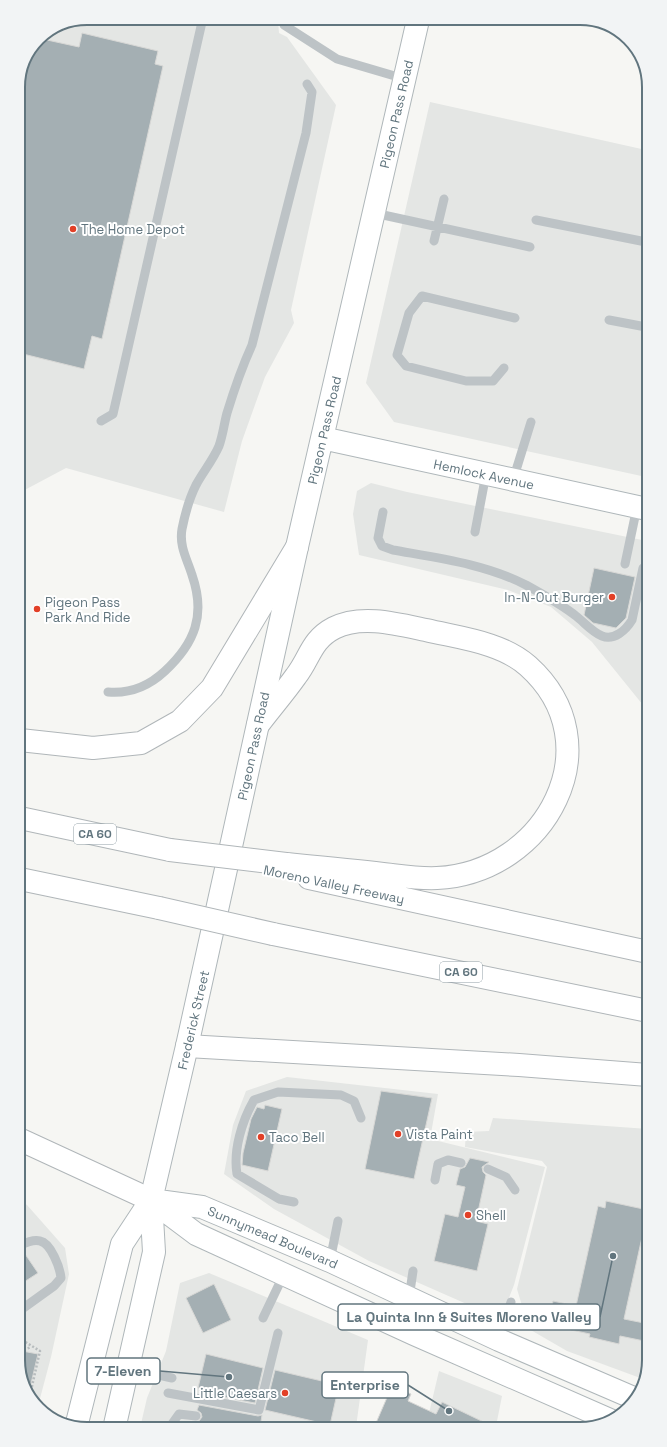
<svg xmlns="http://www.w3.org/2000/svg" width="667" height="1447" font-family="'Space Grotesk',sans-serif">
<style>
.built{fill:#e4e6e4}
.building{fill:#a4afb3;stroke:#d8d8d6}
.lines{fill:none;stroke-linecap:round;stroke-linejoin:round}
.secondary-casing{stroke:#afb7ba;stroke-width:24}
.motorway-casing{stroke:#b0b6b9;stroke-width:24}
.path{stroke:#b7bcbe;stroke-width:2.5;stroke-dasharray:2 2;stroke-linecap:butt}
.service{stroke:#bdc3c6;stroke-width:9}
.secondary{stroke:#fff;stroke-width:22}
.motorway{stroke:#fff;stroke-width:22}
.motorway-bridge-casing{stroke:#b0b6b9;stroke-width:24;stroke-linecap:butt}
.motorway-bridge{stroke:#fff;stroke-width:22}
.poi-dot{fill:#e24027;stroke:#fff;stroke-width:1.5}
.labels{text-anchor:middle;stroke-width:4;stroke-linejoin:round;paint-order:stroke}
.shield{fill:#fff;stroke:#909ea5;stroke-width:1}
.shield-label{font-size:12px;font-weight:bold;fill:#61757e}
.street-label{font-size:13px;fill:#61757e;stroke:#fff}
.poi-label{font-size:13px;fill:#61757e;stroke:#fff;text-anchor:start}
.rim{fill:none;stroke:#61757e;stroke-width:2}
.leader{fill:none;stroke:#61757e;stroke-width:1.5}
.callout-dot{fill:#61757e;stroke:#fff;stroke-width:1.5}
.callout{fill:#fff;stroke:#61757e;stroke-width:1.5}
.callout-label{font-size:14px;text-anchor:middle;font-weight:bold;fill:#61757e}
</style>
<rect width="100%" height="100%" fill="#f6f6f3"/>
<!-- built -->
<path class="built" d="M278,21L279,33L287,37L336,105L291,310L294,323L265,377L242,441L224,512L66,468L19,493L18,82L38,38L61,23Z
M430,102L646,150V477L394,422L366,383Z
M371,483L407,492L647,541V710L592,642L551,607L508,590L359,555L353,514L357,491Z
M287,1077L438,1094L430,1139L545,1167L514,1285L503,1313L478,1309L369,1261L274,1209L224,1174L233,1125L246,1091Z
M493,1118L648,1129L649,1361L643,1379L567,1351L529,1329L517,1289L547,1167L542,1161L465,1147L466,1132L489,1131Z
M21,1201L27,1205L65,1248L69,1274L51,1357L38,1406L22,1383Z
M209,1273L368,1340L356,1427L140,1428L147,1398L166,1351L180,1283Z
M439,1371L502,1396L496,1426H426Z"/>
<!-- building -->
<path class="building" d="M82,33L158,51L155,64L163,66L102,339L92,336L84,369L19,353L18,82L38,38L79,47Z
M594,568L635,577L626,618L616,628L593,623L584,615Z
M381,1091L432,1098L414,1179L365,1169Z
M265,1105L282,1109L268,1171L242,1165L243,1153L251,1119L257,1107L264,1109Z
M470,1158L489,1162L482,1167L483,1172L486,1175L476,1221L488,1224L477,1271L434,1261L445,1214L458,1217L465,1187L456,1185L460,1169L465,1167Z
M606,1201L648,1210L624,1319L649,1324V1342L620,1336L619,1344L589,1337L590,1334L571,1330L572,1326L549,1321L553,1301L576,1306L598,1206L605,1208Z
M21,1251H23L38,1273L21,1284Z
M214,1284L231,1320L203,1333L186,1298Z
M22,1351L38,1354L29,1392L22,1383Z
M206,1354L263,1368L255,1403L201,1393L202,1389L198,1388Z
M275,1370L339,1385L330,1425L265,1410Z
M392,1386L411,1394L408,1401L436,1414L442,1402L492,1426L385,1427L376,1423Z
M199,1405L258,1416L262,1415L260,1428H193L195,1422L199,1421L202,1417L201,1413L197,1410Z"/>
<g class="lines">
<defs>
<path id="secondary" d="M322,438L647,509
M151,1200L202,1207L330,1261L499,1340L636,1399
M152,1201L196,1234L414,1334L610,1420
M76,1427L122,1244L151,1200
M114,1429L154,1252L151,1200L187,1046L297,547L418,20"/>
<path id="motorway" d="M258,725C270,709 284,693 296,676C310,658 311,640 334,628C361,614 398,624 426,630C459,638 501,642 528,666C615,744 546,873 437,878C420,879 401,876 383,874C351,870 318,867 286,864
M20,740L93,748L141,743L180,721L212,688L297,547
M20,818L170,850
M309,878L648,952
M20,879L159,908
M273,934L648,1011
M187,1046L519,1065L648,1075
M21,1140L151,1200"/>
</defs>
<!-- secondary casing -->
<use href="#secondary" class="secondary-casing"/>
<!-- motorway casing -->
<use href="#motorway" class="motorway-casing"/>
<!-- path -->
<path class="path" d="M22,1340L40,1351L30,1395
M24,1350L31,1347"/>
<!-- service -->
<path class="service" d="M284,25L337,59L405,79
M374,213L530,247
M536,220L646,242
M434,241L444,199
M609,320L646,327
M504,368L493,381H466L406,366L397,355L409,313L422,296L515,318
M101,421L113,414L202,22
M513,480L531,422
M383,512L378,538L382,546L393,550C438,558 486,564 526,585C542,594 561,604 576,616C584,622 592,632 602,636C614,641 626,630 632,620L643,568
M475,532L486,474
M625,564L637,507
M108,692C131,694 149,686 165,671C195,643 206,615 192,575C187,559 179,546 182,529C185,514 189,499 196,485C203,472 213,460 219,446C223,435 224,424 227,413C234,390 242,367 252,345L306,133L312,92L307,84
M488,1169L506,1177L515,1190
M435,1180L438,1164L448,1160L461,1163
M294,1202L279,1199L237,1174C233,1150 242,1121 254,1100L278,1092L341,1095L354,1101L361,1118
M21,1245C27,1242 34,1239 40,1241C51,1243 60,1268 61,1278L54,1286L22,1309
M330,1261L338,1221
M409,1298L413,1271
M263,1318L284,1274
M499,1340L511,1302
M127,1368L172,1378
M168,1393L259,1410L278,1333
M169,1428L179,1414L196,1416"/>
<!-- secondary -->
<use href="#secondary" class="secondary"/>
<!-- motorway -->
<use href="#motorway" class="motorway"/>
<defs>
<path id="motorway-bridge" d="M170,850L286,864
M159,908L273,934"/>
</defs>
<!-- motorway-bridge casing -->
<use href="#motorway-bridge" class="motorway-bridge-casing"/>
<!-- motorway-bridge -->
<use href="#motorway-bridge" class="motorway-bridge"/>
</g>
<!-- markers -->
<g class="poi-dot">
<circle cx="73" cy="229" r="4"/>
<circle cx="612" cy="597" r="4"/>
<circle cx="37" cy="609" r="4"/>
<circle cx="398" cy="1134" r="4"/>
<circle cx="261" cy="1137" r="4"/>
<circle cx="468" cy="1215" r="4"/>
<circle cx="285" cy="1393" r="4"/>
</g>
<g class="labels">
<!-- shield labels -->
<g class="shield">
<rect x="74" y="824" width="42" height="20" rx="3"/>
<rect x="440" y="962" width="42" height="20" rx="3"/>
</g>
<g class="shield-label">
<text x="95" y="838">CA 60</text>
<text x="461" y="976">CA 60</text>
</g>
<!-- street labels -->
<g class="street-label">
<text transform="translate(396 114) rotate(-77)" y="5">Pigeon Pass Road</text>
<text transform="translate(324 430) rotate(-77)" y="5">Pigeon Pass Road</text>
<text transform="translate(484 474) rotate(12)" y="5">Hemlock Avenue</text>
<text transform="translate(253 746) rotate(-78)" y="5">Pigeon Pass Road</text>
<text transform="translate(334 884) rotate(12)" y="5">Moreno Valley Freeway</text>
<text transform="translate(193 1020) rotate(-77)" y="5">Frederick Street</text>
<text transform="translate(273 1237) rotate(23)" y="5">Sunnymead Boulevard</text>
</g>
<!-- poi labels -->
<g class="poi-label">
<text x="81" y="234">The Home Depot</text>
<text x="604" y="602" text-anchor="end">In-N-Out Burger</text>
<text x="45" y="607">Pigeon Pass<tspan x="45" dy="15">Park And Ride</tspan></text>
<text x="406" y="1139">Vista Paint</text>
<text x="269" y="1142">Taco Bell</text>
<text x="476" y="1220">Shell</text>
<text x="277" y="1398" text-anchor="end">Little Caesars</text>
</g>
</g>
<!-- crop -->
<path d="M0 0H667V1447H0ZM87 25H580A62 62 0 0 1 642 87V1360A62 62 0 0 1 580 1422H87A62 62 0 0 1 25 1360V87A62 62 0 0 1 87 25Z" fill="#f2f4f5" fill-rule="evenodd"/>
<path class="rim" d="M87 25H580A62 62 0 0 1 642 87V1360A62 62 0 0 1 580 1422H87A62 62 0 0 1 25 1360V87A62 62 0 0 1 87 25Z"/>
<!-- callouts -->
<path class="leader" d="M613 1256L600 1317M229 1377L160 1371M449 1411L408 1385"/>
<g class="callout-dot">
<circle cx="613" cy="1256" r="4"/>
<circle cx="229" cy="1377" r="4"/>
<circle cx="449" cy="1411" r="4"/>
</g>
<g class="callout">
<rect x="338" y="1304" width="262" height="26" rx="4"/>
<rect x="87" y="1358" width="73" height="26" rx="4"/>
<rect x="322" y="1372" width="86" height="26" rx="4"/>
</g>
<g class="callout-label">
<text x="469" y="1322">La Quinta Inn &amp; Suites Moreno Valley</text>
<text x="123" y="1376">7-Eleven</text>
<text x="365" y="1390">Enterprise</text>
</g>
</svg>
